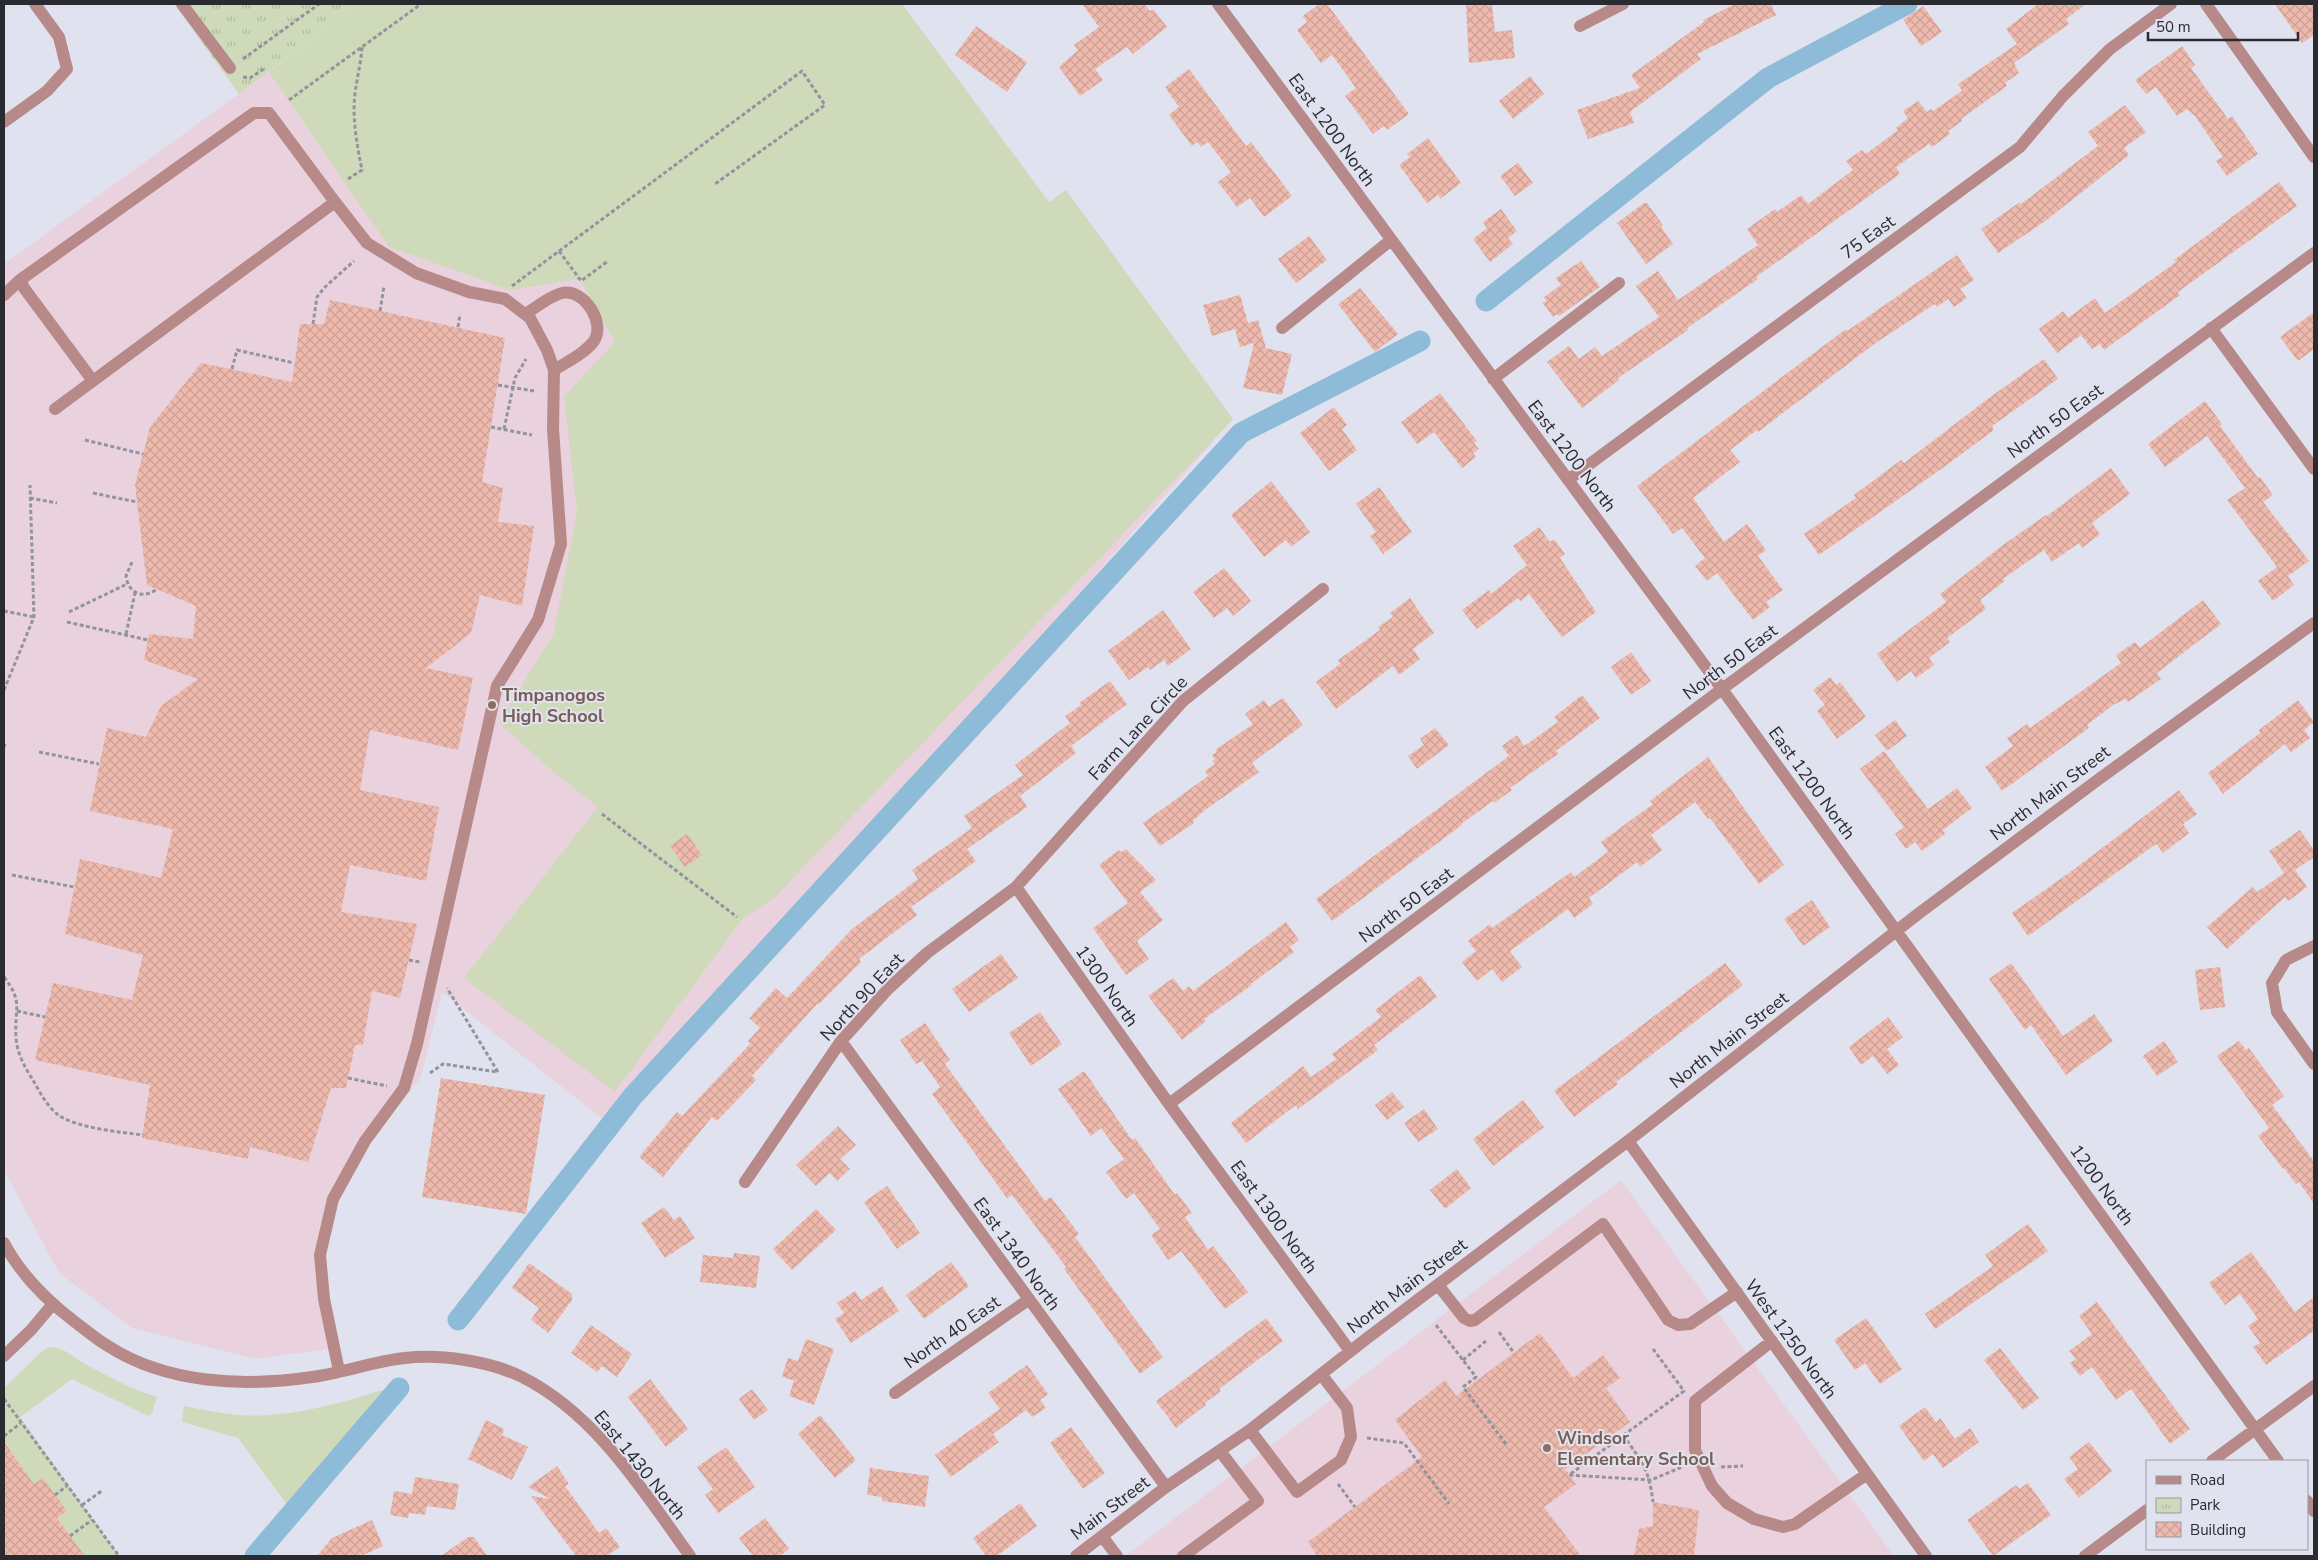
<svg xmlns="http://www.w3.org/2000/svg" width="2318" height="1560" font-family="'Nunito Sans',sans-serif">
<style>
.education{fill:#e9d2de}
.grass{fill:#cedaba}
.park{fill:url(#park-tufts)}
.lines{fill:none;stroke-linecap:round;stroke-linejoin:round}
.canal{stroke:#8dbbd8;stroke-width:21}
.building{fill:url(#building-cross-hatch)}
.path{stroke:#92949d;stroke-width:3;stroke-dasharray:4 2.5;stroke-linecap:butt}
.minor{stroke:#b78a89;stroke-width:12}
.education-dot{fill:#8d6e63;stroke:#e0e3ef;stroke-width:2}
.labels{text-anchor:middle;stroke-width:4;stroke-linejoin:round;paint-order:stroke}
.street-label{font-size:18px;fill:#2a2b30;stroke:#e0e3ef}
.education-label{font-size:18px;font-weight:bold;fill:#785e54;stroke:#e0e3ef;text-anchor:start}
</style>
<defs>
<pattern id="park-tufts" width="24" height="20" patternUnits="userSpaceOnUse" patternTransform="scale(1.25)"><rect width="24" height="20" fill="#cedaba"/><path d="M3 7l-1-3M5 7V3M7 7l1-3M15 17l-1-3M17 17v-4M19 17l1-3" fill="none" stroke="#b1bba0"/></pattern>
<pattern id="building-cross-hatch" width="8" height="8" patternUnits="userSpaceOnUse" patternTransform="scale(1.25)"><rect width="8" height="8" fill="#efbaad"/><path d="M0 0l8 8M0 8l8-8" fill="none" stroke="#cda095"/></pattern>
</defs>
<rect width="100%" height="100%" fill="#e0e3ef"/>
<!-- education -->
<path class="education" d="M368,4H902L1049,202L1066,190L1233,419L610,1125L442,992L421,1077L367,1147L322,1227L336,1348L256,1359L132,1328L59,1273L4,1170V264L269,72Z
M1621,1180L1894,1556H1125Z"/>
<!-- grass -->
<path class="grass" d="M358,4H902L1049,202L1066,190L1233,419L774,898L743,918L615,1092L464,978L598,807L549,768L499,723L554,633L577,511L564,396L615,342L581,281L576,279L511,290L389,247L269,72Z
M50,1347C64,1347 73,1357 85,1364C108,1376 132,1390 157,1397L152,1413L148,1416L72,1379L20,1417L119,1556H85L57,1518L67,1511L43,1478L34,1484L11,1452L4,1457V1388L41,1352Z
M395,1386L288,1506L238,1438L182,1422L184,1406C201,1409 219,1413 237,1415C290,1419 345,1402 395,1386Z"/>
<!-- park -->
<path class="park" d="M174,4H358L239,94Z"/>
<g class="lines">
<!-- canal -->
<path class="canal" d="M1486,301L1768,78L1907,4
M458,1320L633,1096L1241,433L1420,341
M255,1556L399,1388"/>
</g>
<!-- building -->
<path class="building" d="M1082,4H1144L1150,11L1153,9L1167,27L1133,54L1127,47L1095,69L1103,80L1080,96L1059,67L1078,50L1074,45L1099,27Z
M1319,4H1327L1409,114L1387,130L1384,126L1373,134L1345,96L1356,88L1332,55L1321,63L1297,30L1307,22L1303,16Z
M1466,4H1492L1495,32L1512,30L1515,58L1469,63Z
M1735,4H1771L1776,15L1697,54L1701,59L1630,112L1634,123L1588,139L1577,110L1640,88L1631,75L1704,22L1703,20Z
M2038,4H2086L2066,19L2069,24L2014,63L2019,73L2005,83L2007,86L1961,119L1962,121L1948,131L1950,134L1932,147L1929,144L1896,167L1900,174L1756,277L1758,279L1687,328L1688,330L1618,378L1619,380L1582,408L1547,362L1569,346L1579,359L1595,347L1602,356L1659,317L1636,286L1658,271L1678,300L1758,245L1747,229L1775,209L1777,212L1801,195L1808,204L1853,170L1846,161L1862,150L1866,154L1898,130L1896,128L1908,118L1903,111L1918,101L1927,112L1931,109L1933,111L1962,91L1958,84L2017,44L2006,29Z
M2275,4H2314V35L2302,43Z
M1923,6L1942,32L1921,46L1903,20Z
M976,26L1027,62L1007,92L955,55Z
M2182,46L2195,65L2191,68L2228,119L2232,116L2258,154L2227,176L2216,161L2223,157L2195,116L2187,109L2177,116L2156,87L2146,94L2135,80Z
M1189,69L1246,146L1251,142L1292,196L1264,217L1250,198L1237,207L1218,182L1231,172L1208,142L1201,147L1197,142L1192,146L1169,115L1179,107L1165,87Z
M1530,76L1544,94L1513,119L1499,101Z
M2125,105L2146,132L2124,148L2129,155L2044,222L1998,253L1981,229L2020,202L2021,204L2098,146L2088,132Z
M1428,138L1461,183L1440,199L1438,195L1427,203L1399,165L1410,157L1407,154Z
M1518,163L1533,183L1515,196L1500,176Z
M2279,182L2297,206L2178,292L2180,295L2104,350L2100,344L2092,349L2081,335L2057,353L2039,329L2063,311L2068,318L2095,298L2105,313L2176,262L2174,260Z
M1644,203H1647L1663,225L1661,227L1673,244L1646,264L1617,223Z
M1501,209L1517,231L1508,238L1513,244L1490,262L1473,239L1487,228L1483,222Z
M1309,236L1327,260L1296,283L1278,259Z
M1957,255L1974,280L1960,289L1967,298L1954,307L1948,299L1937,307L1935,304L1877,342L1758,432L1757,430L1730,450L1740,462L1693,498L1724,542L1747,524L1766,550L1758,556L1783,590L1766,602L1770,607L1753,620L1717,573L1707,581L1695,566L1705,558L1682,528L1673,534L1637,486L1846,329L1847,331Z
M1581,261L1600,287L1559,316L1557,314L1553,317L1543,303L1546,301L1544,297L1561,285L1556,278Z
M1360,288L1398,334L1375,352L1338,304Z
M1240,295L1248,323L1258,320L1266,348L1292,354L1282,395L1243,388L1254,343L1240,347L1235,329L1212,336L1203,305Z
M330,300L505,338L482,482L503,488L498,522L534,526L522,606L480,595L471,633L426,668L473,678L458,750L370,730L360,790L439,807L426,881L350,865L341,912L417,924L400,998L372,991L363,1045H355L346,1088H331L308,1162L250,1147L248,1159L142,1138L150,1085L35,1060L53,983L132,1000L143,955L65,934L80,859L161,878L173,829L90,811L107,728L146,737L161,706L198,679L144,660L149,634L193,639L196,606L147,585L135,485L150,427L201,363L292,382L300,324H324Z
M2314,312V349L2298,361L2280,337Z
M2044,359L2058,379L1992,426L1994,430L1944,467L1819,555L1804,534L1856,498L1854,495L1901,460L1904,463L1989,398Z
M1440,393L1477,441L1474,443L1479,449L1473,453L1476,457L1462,468L1434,432L1417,444L1401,422Z
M2205,401L2222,424L2220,426L2258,478L2260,477L2273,495L2263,502L2309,561L2288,576L2294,585L2273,601L2258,581L2277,567L2227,500L2245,488L2207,436L2165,467L2148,444Z
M1334,407L1347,425L1342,429L1357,450L1329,471L1300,433Z
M2111,468L2130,494L2092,523L2100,534L2082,548L2079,543L2052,562L2044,550L2003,579L2005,581L1980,600L1986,609L1947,638L1950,642L1929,658L1934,665L1916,678L1911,671L1897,682L1877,654L1946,602L1940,594L2003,545L2046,515L2047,516Z
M1271,481L1310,532L1291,547L1286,540L1264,557L1231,515Z
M1379,487L1412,532L1383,554L1370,536L1376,532L1356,504Z
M1539,527L1550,542L1554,539L1565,554L1560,558L1596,612L1562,637L1529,594L1521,601L1518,598L1477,629L1462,610L1489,590L1491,594L1527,565L1513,546Z
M1224,568L1251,601L1233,616L1227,608L1214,618L1193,592Z
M1410,598L1434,633L1413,649L1420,659L1399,675L1393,666L1336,709L1316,682L1340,664L1338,660L1380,630L1378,627L1393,617L1390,613Z
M2203,600L2221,624L2157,673L2161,679L2128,702L2125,699L2113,705L2087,725L2089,728L2002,791L1985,767L2013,746L2007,738L2027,724L2030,728L2121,663L2116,655L2135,642L2140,648Z
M1163,610L1191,649L1168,666L1164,660L1150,670L1148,667L1129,680L1108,651Z
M1631,652L1651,681L1631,695L1611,667Z
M1830,677L1836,685L1840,682L1866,717L1837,739L1817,711L1825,705L1813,690Z
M1110,681L1127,704L1071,746L1076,753L1020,796L1027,807L967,849L976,861L911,907L917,915L859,959L861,962L819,1004L818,1003L752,1076L756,1080L717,1121L712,1117L663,1177L639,1157L677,1112L682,1116L750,1044L748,1041L760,1028L749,1018L776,988L787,998L852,929L918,879L912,870L972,828L964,816L1023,775L1015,765L1070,723L1065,716L1081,705L1079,703Z
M1582,695L1600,718L1556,751L1558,754L1510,788L1512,790L1494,803L1493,801L1461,824L1462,825L1332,921L1316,899L1509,756L1502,746L1517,735L1524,746L1558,722L1554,717Z
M1283,698L1303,725L1252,763L1259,772L1205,810L1193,821L1194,823L1160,846L1143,823L1208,776L1205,771L1215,764L1212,761L1215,759L1212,755L1217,752L1215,750L1253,724L1245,714L1264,700L1269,707Z
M2298,700L2314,722L2304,730L2310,738L2291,752L2285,744L2223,794L2208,773L2260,733L2259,730Z
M1895,720L1907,736L1887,751L1875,735Z
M1435,728L1449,745L1417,769L1408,756L1424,745L1420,739Z
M1884,751L1928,809L1957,788L1972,808L1943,830L1945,834L1922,851L1915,842L1906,849L1895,834L1904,827L1860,769Z
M1708,757L1784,865L1759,884L1710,818L1708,819L1695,802L1651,835L1662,850L1640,867L1637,862L1589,898L1593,904L1574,918L1568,909L1510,951L1522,967L1502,982L1492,969L1477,981L1462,962L1476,951L1468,941L1490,924L1492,928L1571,872L1574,877L1608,852L1601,842L1653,804L1650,801Z
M2179,790L2197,814L2183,824L2189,833L2163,853L2156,844L2028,936L2012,913L2073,870Z
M2300,830L2314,850V857L2295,870L2307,887L2288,901L2285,897L2227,949L2207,927L2253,887L2257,892L2284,873L2269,851Z
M687,834L702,855L685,867L670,846Z
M1126,849L1156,880L1140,892L1163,920L1138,940V943L1149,959L1126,975L1093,928L1128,903L1099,865L1119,850L1121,852Z
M1812,900L1830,927L1803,946L1784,919Z
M1286,922L1299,940L1290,947L1294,952L1251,984L1252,985L1204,1019L1206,1021L1182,1040L1148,996L1173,978L1183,991L1189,986L1193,991Z
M1001,954L1018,978L969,1012L952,989Z
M1725,963L1743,985L1616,1082L1618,1084L1574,1117L1554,1091Z
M2011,963L2063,1036L2094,1014L2113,1041L2066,1075L2031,1025L2025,1030L1989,979Z
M2220,967L2225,1007L2200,1010L2195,970Z
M1420,975L1437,997L1374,1045L1378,1050L1298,1109L1296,1105L1246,1143L1231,1123L1303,1066L1311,1077L1336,1059L1332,1054L1381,1017L1375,1010Z
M1040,1012L1062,1044L1031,1066L1009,1033Z
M1888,1017L1903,1037L1887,1049L1899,1065L1887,1074L1873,1056L1861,1065L1849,1047Z
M925,1023L950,1060L945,1064L1045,1201L1051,1197L1079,1234L1075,1237L1163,1357L1140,1374L1064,1269L1066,1267L1012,1195L1007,1198L932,1094L940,1087L922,1061L916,1064L900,1040Z
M2164,1041L2178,1062L2157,1076L2143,1056Z
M2239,1041L2246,1050L2249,1048L2284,1096L2272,1105L2314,1161V1204L2299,1182L2296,1184L2284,1168L2283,1169L2258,1136L2269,1128L2217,1056Z
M1084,1071L1132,1140L1135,1138L1175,1195L1177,1193L1192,1213L1185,1217L1208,1250L1213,1246L1248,1292L1225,1309L1181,1251L1168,1260L1151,1235L1160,1229L1134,1193L1126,1199L1106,1172L1124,1159L1101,1128L1091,1136L1058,1089Z
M441,1078L545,1095L526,1214L422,1197Z
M1392,1092L1404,1107L1387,1120L1375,1105Z
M1523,1100L1544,1127L1493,1166L1473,1139Z
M1424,1109L1438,1129L1418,1142L1404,1123Z
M838,1126L856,1145L840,1159L850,1169L837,1181L830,1173L816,1186L796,1165Z
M1457,1169L1471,1188L1445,1209L1430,1190Z
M887,1186L920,1233L897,1249L864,1202Z
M664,1207L674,1220L680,1216L695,1238L665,1258L641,1223Z
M816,1209L836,1230L792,1270L773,1249Z
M2028,1224L2048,1251L1935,1329L1925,1314L1993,1266L1985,1255Z
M2251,1252L2295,1312L2314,1297V1331L2266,1365L2253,1347L2260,1343L2248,1326L2258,1319L2240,1294L2225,1305L2209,1283Z
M734,1253L760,1256L756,1288L700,1282L703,1255L733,1258Z
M951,1262L969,1286L924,1319L906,1295Z
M529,1263L572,1294V1300L548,1333L531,1320L539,1308L512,1288Z
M882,1286L899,1311L851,1343L835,1319L844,1313L837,1303L855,1291L861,1300Z
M2097,1302L2190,1429L2170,1444L2131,1389L2116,1400L2092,1367L2080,1376L2070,1363L2076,1359L2069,1351L2092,1334L2079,1316Z
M1266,1318L1283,1341L1219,1389L1221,1391L1205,1403L1206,1405L1176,1428L1156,1401Z
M1866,1318L1902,1369L1880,1384L1865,1363L1855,1370L1834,1340Z
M591,1325L632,1354L617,1377L602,1366L597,1372L571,1353Z
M1540,1333L1573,1378L1603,1355L1620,1378L1606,1388L1630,1422L1565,1469L1576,1484L1544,1507L1581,1556H1317L1308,1542L1422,1457L1395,1420L1445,1380L1456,1396Z
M806,1339L834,1349L814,1405L789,1396L794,1381L782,1376L788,1358L798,1361Z
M2000,1348L2039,1398L2023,1410L1984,1360Z
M1027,1365L1048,1394L1040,1400L1046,1408L1032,1417L1026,1410L993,1434L999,1442L951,1477L935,1455L1000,1409L988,1393Z
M650,1379L688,1429L666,1447L628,1397Z
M752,1389L768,1410L754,1420L739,1399Z
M1925,1407L1936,1422L1940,1418L1955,1439L1970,1428L1979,1442L1943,1468L1933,1454L1924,1461L1899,1426Z
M820,1415L856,1460L835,1478L798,1434Z
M486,1420L504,1429L502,1435L528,1447L512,1480L468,1459Z
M1071,1427L1105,1473L1083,1489L1050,1443Z
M4,1442L34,1484L43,1478L67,1511L57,1518L85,1556H4Z
M2089,1442L2112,1471L2079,1498L2064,1479L2078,1469L2069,1457Z
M726,1447L755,1487L718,1513L705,1495L713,1489L697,1467Z
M557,1466L569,1484L565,1486L599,1533L606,1528L620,1547L607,1556H576L531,1496L551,1499L528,1487Z
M870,1468L929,1476L925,1507L882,1501V1497L867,1495Z
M415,1477L459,1484L455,1510L427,1506L425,1515L409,1513L408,1518L390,1515L394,1491L412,1494Z
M2028,1483L2051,1515L1993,1556L1967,1520L2016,1485L2019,1489Z
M1653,1502L1699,1510L1694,1556H1634L1639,1529L1653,1526Z
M1020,1503L1037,1526L997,1556H986L973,1538Z
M765,1518L789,1549L780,1556H753L739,1538Z
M372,1520L383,1546L361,1556H317L332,1538Z
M468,1537H474L487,1556H441Z"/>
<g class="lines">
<!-- path -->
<path class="path" d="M243,59L319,4
M243,77L250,78L265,68
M289,100L421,4
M348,179L362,170C357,145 352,119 355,93C357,78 361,63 362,47
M559,251L581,281L608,261
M512,286L802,71L825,105L715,184
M380,311L384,286
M313,324L317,297L325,287L354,261
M458,327L460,314
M232,369L237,350L294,363
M498,385L534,391
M491,427L532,435
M504,429L515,378L526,359
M85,440L143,454
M93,493L137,502
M30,498L57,503
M132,562L126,576C128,593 143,600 157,589
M4,611L34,617
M69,612L127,584
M67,622L148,640
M126,634L135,593
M4,690L34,617L30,485
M4,745L6,746
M39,752L99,764
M602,814L737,917
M12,875L74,887
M409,960L420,962
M4,977C24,1003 14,1008 16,1038C17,1053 25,1068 33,1080C39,1091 47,1106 57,1114C75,1128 120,1132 143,1135
M17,1011L45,1017
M430,1073L443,1064L498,1072L447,988
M348,1078L387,1086
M1436,1325L1476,1377L1463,1387L1506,1444
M1499,1332L1514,1353
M1653,1349L1684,1391L1569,1475L1651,1480L1682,1467
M1463,1360L1486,1341
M4,1399L119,1556
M1623,1435C1642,1462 1649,1469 1653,1502
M4,1436L21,1423
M1367,1438L1404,1443L1449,1504
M1721,1467L1743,1466
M1338,1484L1355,1507
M55,1495L67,1486
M82,1505L103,1490
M70,1536L92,1520"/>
<!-- minor -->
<path class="minor" d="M182,4L230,68
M1218,4L1722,689L2278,1461
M2206,4L2314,157
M1580,26L1623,4
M4,122L47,91L67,69L59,37L35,4
M4,295L20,280
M526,314C536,307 550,296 562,293C584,288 606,323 594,341C584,354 567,362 554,370
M1282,328L1391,240
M2211,328L2314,469
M1493,379L1619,283
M93,381L24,288L20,280L254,113H269L335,202
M55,409L335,202L367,243L416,273L469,292L505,299L530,318L547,350L554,370L553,429L561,544L538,620L497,686L417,1044L404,1088L365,1141L333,1199L320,1255L324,1299L339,1371
M1568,480L2020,147L2063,96L2110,49L2171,4
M1016,887L1169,1104L1350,1351
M2314,946L2286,960L2272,983L2277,1012L2314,1064
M841,1041L1166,1487
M1169,1104L1722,689L2314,253
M1628,1141L1926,1556
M745,1182L841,1041L888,989L927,953L1016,887L1183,701L1323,589
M4,1243C21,1275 46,1300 75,1322C86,1330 96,1339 108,1346C167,1384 245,1387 312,1377C343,1373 374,1361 405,1358C441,1354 490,1361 522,1377C596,1414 643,1491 690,1556
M1438,1285L1464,1318L1470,1321L1475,1320L1603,1224L1668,1320L1678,1325L1690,1324L1737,1292
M1772,1341L1695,1401V1450L1712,1486L1727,1503L1754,1519L1783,1527L1795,1524L1867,1474
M4,1356L31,1330L52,1305
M895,1393L1028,1300
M1250,1430L1297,1492L1341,1460L1351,1437L1347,1408L1321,1374
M2212,1461L2314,1386
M2307,1501L2314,1511
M1102,1536L1117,1556
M1076,1556L1166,1487L1250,1430L1366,1339L1628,1141L1918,914L2099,779L2314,623
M1183,1556L1258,1501L1220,1451
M2085,1556L2147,1510"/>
</g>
<!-- markers -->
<g class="education-dot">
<circle cx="492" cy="705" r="5"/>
<circle cx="1547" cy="1448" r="5"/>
</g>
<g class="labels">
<!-- street labels -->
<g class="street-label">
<text transform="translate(1332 130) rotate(54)" y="6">East 1200 North</text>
<text transform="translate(1868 237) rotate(-36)" y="6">75 East</text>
<text transform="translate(2055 421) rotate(-36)" y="6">North 50 East</text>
<text transform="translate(1572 456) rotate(53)" y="6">East 1200 North</text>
<text transform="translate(1730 662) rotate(-37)" y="6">North 50 East</text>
<text transform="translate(1138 728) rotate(-47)" y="6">Farm Lane Circle</text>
<text transform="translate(1812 783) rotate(54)" y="6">East 1200 North</text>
<text transform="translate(2050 793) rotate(-37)" y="6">North Main Street</text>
<text transform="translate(1406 905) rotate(-37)" y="6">North 50 East</text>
<text transform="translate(1107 986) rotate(55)" y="6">1300 North</text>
<text transform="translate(862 997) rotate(-47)" y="6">North 90 East</text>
<text transform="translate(1729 1040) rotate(-38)" y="6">North Main Street</text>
<text transform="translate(2102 1185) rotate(54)" y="6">1200 North</text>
<text transform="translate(1274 1217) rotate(54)" y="6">East 1300 North</text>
<text transform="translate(1017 1254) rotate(54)" y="6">East 1340 North</text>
<text transform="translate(1407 1286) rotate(-37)" y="6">North Main Street</text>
<text transform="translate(952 1332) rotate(-35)" y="6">North 40 East</text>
<text transform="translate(1791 1339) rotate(54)" y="6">West 1250 North</text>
<text transform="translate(640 1465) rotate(51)" y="6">East 1430 North</text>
<text transform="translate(1110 1508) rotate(-37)" y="6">Main Street</text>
</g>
<!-- education labels -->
<g class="education-label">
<text x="502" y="701">Timpanogos<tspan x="502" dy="21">High School</tspan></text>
<text x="1557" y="1444">Windsor<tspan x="1557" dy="21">Elementary School</tspan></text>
</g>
</g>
<!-- border -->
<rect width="2318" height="1560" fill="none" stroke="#2a2b30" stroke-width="10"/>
<!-- legend -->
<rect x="2146" y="1460" width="162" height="90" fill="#e0e3ef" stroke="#9799a3"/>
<rect x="2156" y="1476" width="25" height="8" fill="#b78a89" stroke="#9799a3"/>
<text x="2190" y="1485" font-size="15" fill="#2a2b30">Road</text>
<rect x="2156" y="1498" width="25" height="15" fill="url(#park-tufts)" stroke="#9799a3"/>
<text x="2190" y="1510" font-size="15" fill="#2a2b30">Park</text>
<rect x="2156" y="1522" width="25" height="15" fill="url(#building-cross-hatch)" stroke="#9799a3"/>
<text x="2190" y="1535" font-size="15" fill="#2a2b30">Building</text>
<!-- scale -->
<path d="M2148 32v8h150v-8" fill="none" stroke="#2a2b30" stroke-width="2.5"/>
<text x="2156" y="32" font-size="15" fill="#2a2b30" stroke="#e0e3ef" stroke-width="4" paint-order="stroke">50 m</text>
</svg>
